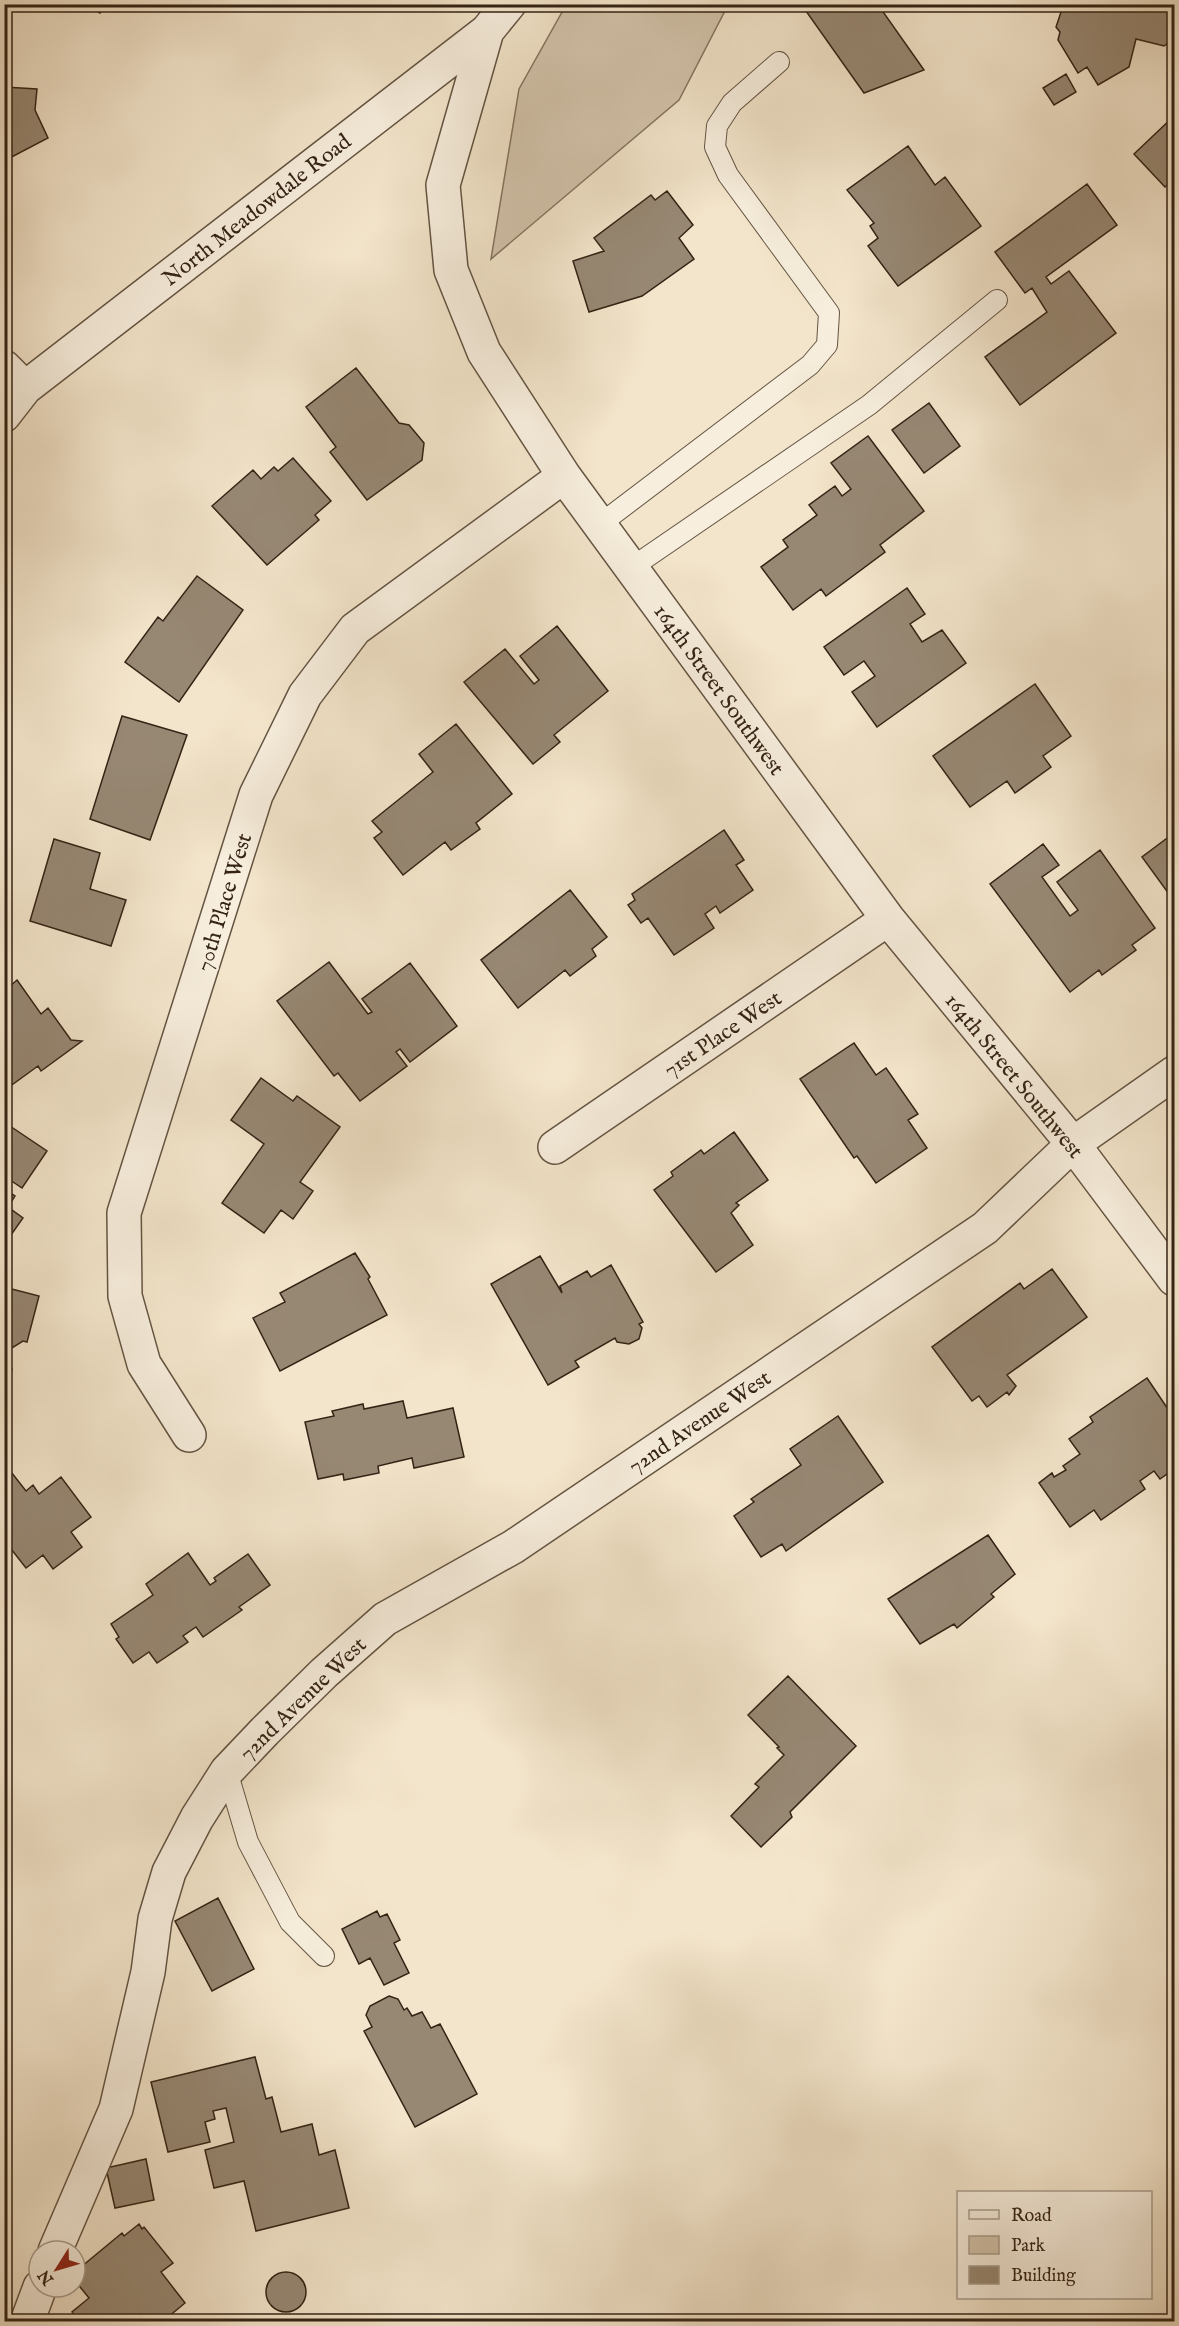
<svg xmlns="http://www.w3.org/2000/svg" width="1179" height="2326" font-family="'IM FELL English',serif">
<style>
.green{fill:#d3c4ac;stroke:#847460;stroke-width:1.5}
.building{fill:#978874;stroke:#342315;stroke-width:1.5}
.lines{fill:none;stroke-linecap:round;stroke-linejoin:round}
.service-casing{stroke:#645442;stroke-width:22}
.minor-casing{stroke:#645442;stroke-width:36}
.service{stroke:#f7eedd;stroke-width:20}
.minor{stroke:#f7eedd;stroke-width:33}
.labels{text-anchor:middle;stroke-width:4.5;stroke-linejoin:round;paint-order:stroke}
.street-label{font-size:22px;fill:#342315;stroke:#f7eedd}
</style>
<rect width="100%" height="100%" fill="#f3e5cb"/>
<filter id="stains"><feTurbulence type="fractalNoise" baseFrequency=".00333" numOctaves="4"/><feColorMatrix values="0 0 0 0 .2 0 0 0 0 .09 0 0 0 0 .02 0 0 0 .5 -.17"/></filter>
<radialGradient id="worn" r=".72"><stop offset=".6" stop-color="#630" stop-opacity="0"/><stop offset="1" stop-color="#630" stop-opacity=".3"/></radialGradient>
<!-- green -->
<path class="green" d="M566,5H728L679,100L491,259L519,89Z"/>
<!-- building -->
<path class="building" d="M83,4H105L100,13Z
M801,4H887L881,9L924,70L864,93Z
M1084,4H1174V39L1164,46L1136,39L1129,67L1098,85L1087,67L1078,73L1058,40L1060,32L1056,27L1063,6L1082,10Z
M1066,74L1076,92L1054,105L1043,88Z
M4,87L37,89L35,110L48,138L4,161Z
M1174,116V184L1172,181L1165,187L1134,154Z
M908,146L935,185L945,177L981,226L898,286L868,246L878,238L870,226L874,223L847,190Z
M1087,184L1117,225L1046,277L1051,284L1069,271L1116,333L1020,405L985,357L1047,312L1032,288L1025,293L995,252Z
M667,191L693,225L679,238L694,259L642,296L589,312L573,261L604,251L594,238L651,195L655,200Z
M356,368L399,423L409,425L424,443L422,460L367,500L330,452L336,447L306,407Z
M929,403L960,446L924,473L892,430Z
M868,436L924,511L880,545L885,552L826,596L821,589L793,610L761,567L788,547L783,540L817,515L809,505L835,486L842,496L851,489L831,463Z
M293,458L331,501L315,515L319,520L267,565L212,506L253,470L261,479L274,467L278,471Z
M197,576L243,610L179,702L125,662L158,617L163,621Z
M907,588L925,614L910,624L922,642L942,630L966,663L877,727L852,692L875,676L864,661L844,675L824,647Z
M557,626L608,691L554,735L560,742L533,764L464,682L505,649L534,684L539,680L520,656Z
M1035,684L1071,736L1043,756L1051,767L1015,793L1007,781L970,807L933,756Z
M122,716L187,735L150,840L90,819Z
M456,724L512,794L476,823L480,829L451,850L445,842L403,875L374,838L382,832L372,821L433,772L419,754Z
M724,830L744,860L736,865L753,890L720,913L716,906L705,914L714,928L674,955L648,918L641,923L628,905L635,900L632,894Z
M1174,833V901L1142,857Z
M54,839L100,853L90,889L126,900L111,946L30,921Z
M1043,844L1059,865L1042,877L1070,916L1078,910L1057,882L1100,850L1155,928L1132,945L1136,950L1102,975L1099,970L1070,992L990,884Z
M570,890L607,937L592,949L596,956L570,976L565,970L518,1008L481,960Z
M329,962L368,1014L372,1012L362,999L410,963L457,1026L410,1062L400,1049L396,1052L407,1066L360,1101L338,1073L334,1076L277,1001Z
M17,980L41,1014L48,1008L71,1040L82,1041L41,1071L38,1066L9,1087L4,1081V981L9,987Z
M854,1043L876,1075L886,1068L918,1114L908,1120L927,1148L876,1183L857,1156L854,1158L800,1079Z
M261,1078L293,1101L297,1096L340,1127L300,1182L313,1191L293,1219L281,1210L264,1233L222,1203L264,1144L231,1120Z
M4,1122L47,1151L22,1188L7,1178L4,1182Z
M734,1132L768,1180L736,1203L739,1205L731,1213L753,1245L716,1272L654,1190L673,1176L671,1172L701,1150L704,1154Z
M4,1189L15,1196L8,1207L23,1218L4,1245Z
M355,1253L370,1277L368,1279L387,1315L280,1371L253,1318L285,1302L280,1293Z
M540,1256L562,1293L560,1286L587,1271L591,1277L611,1265L643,1322L639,1324L642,1328L639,1339L629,1344L617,1342L615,1338L575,1361L579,1367L548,1385L491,1284Z
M1052,1269L1087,1317L1007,1375L1016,1386L1009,1395L1007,1392L987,1407L979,1396L972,1401L932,1347L1020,1283L1024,1289Z
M4,1287L39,1296L27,1342L23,1341L10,1349L7,1361L12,1369L6,1392Z
M1147,1378L1174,1418V1447L1172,1449L1174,1453V1469L1160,1479L1154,1471L1140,1481L1145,1489L1101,1520L1094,1510L1070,1527L1039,1483L1052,1473L1054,1477L1066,1470L1063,1466L1080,1454L1069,1439L1093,1422L1090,1417Z
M403,1401L407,1418L453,1408L464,1457L414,1468L412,1458L378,1466L379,1473L344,1480L343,1474L318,1479L305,1422L334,1416L332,1411L363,1404L364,1409Z
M838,1416L883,1482L786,1551L782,1544L761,1557L734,1516L754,1502L751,1499L801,1465L790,1449Z
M4,1463L26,1491L33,1485L39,1494L61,1477L91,1517L71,1532L82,1547L53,1569L43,1555L26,1568L4,1540Z
M988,1535L1015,1574L991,1594L994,1597L957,1628L954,1624L920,1644L888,1599Z
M188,1553L210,1585L216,1581L214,1578L248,1554L270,1585L239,1607L242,1610L203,1637L196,1627L183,1636L188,1642L157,1663L149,1652L133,1663L116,1639L119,1637L111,1624L153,1595L146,1584Z
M788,1676L856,1746L790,1812L792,1817L761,1847L731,1816L759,1787L755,1784L784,1755L777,1748L779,1747L748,1715Z
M218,1898L254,1969L212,1991L175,1921Z
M377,1911L380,1917L387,1914L400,1940L394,1943L409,1973L384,1985L370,1958L359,1964L342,1929Z
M389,1996L398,1999L404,2010L407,2008L412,2016L422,2012L431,2028L440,2024L477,2094L415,2127L364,2031L372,2027L366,2015L370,2006Z
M255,2057L266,2099L272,2097L281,2132L312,2124L319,2155L335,2150L349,2208L256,2231L244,2181L214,2188L205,2150L234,2142L226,2108L213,2111L215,2119L205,2122L210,2142L168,2152L151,2082Z
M146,2159L154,2200L115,2208L106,2168Z
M139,2224L142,2229L144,2227L173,2263L161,2272L185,2303L162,2322H147L141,2314L136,2317L140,2322H79L72,2312L89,2298L76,2282L79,2280L75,2272L122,2233L124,2236Z
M266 2292a20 20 0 1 1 40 0a20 20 0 1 1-40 0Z"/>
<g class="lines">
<defs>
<path id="service" d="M599,525L810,365L827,345L829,313L728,175L715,147L717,126L732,103L779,62
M631,568L869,405L997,300
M227,1771L248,1842L290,1922L324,1956"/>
<path id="minor" d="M487,31L443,185L451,270L484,352L564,476L888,919L1073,1144L1174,1279
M4,367L25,388
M4,415L25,388L487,31L509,4
M555,1147L888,919
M189,1435L144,1364L125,1296L124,1213L256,795L305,695L355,629L564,476
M55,2251L116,2109L148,1972L155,1919L169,1872L197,1818L227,1771L265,1731L324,1673L385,1619L513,1547L985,1228L1073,1144L1174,1073
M27,2322L40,2287"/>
</defs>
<!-- service casing -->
<use href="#service" class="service-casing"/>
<!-- minor casing -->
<use href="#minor" class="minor-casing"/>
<!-- service -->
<use href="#service" class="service"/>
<!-- minor -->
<use href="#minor" class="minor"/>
</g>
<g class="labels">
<!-- street labels -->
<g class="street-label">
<text transform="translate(256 209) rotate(-38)" y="8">North Meadowdale Road</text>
<text transform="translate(720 689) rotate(54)" y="8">164th Street Southwest</text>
<text transform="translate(223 902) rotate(-73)" y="8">70th Place West</text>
<text transform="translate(722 1033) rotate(-34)" y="8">71st Place West</text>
<text transform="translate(1015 1075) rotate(51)" y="8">164th Street Southwest</text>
<text transform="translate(699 1421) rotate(-34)" y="8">72nd Avenue West</text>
<text transform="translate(302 1698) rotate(-44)" y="8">72nd Avenue West</text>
</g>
</g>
<!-- margin -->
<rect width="1179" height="2326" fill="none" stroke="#f3e5cb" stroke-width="24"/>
<rect x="6" y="6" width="1167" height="2314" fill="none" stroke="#342315" stroke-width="3"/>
<rect x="12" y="12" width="1155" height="2302" fill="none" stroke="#342315" stroke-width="1.5"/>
<!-- legend -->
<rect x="957" y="2191" width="195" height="108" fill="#f7eedd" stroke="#a99d8d" stroke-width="1.5"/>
<rect x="969" y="2210" width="30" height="9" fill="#f7eedd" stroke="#a99d8d" stroke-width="1.5"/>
<text x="1011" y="2221" font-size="18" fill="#342315">Road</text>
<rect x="969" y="2236" width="30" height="18" fill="#d3c4ac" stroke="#a99d8d" stroke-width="1.5"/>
<text x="1011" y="2251" font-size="18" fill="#342315">Park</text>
<rect x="969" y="2266" width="30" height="18" fill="#978874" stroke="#a99d8d" stroke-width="1.5"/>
<text x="1011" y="2281" font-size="18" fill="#342315">Building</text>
<!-- north arrow -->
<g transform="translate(57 2269) rotate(233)"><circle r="28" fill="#f7eedd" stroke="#a99d8d" stroke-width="1.5"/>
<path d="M0-4.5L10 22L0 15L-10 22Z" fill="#8f2418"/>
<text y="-9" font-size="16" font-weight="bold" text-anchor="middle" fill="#342315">N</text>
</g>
<rect width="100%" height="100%" filter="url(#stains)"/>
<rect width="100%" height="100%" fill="url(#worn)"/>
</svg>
